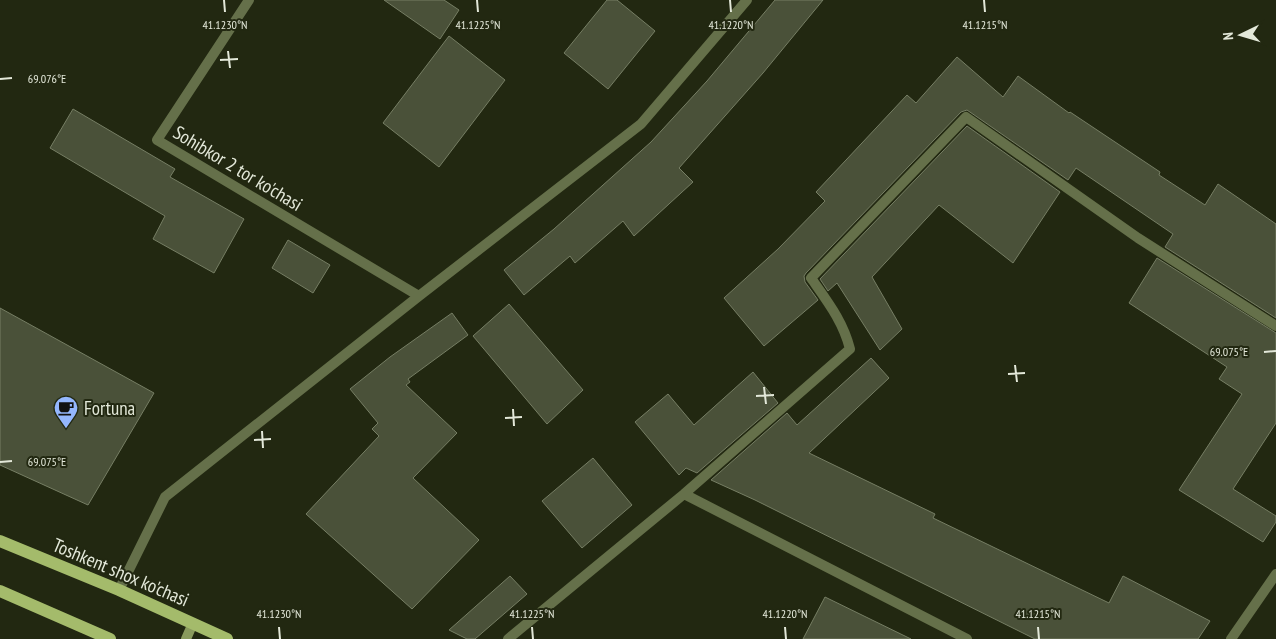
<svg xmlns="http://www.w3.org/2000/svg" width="1276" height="639" font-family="'PT Sans Narrow',sans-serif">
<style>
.building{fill:#4a5139;stroke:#767e64}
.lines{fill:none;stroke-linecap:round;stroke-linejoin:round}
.street{stroke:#65704a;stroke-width:10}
.secondary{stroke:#899a5d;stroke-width:10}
.primary{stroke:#a4bb6b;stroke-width:12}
.ticks{fill:none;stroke:#e3e8d9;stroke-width:2}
.labels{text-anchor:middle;stroke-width:4;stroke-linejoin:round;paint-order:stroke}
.street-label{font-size:19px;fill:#e3e8d9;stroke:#222811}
.poi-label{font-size:19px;fill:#e3e8d9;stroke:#222811;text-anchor:start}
.ticks-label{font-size:12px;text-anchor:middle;fill:#e3e8d9;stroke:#222811;stroke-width:4;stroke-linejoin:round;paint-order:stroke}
</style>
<rect width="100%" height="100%" fill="#222811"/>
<!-- building -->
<path class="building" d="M384,0H444L459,10L440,39Z
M607,0H617L655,31L608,89L564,53Z
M775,0H823L763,73L679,168L693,182L634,236L623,221L575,263L570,256L524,295L504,270L554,229L651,142L707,81Z
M449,36L505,80L439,167L383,123Z
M957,57L1003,97L1018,76L1069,113L1070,112L1160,172L1159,175L1205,205L1218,184L1276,224V318L1165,247L1173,234L1076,168L1068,180L967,110L961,112L806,273L804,276L805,282L818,300L764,346L724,298L778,249L825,201L816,192L907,95L916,103Z
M73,109L175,169L170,177L244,219L214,273L153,239L165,216L50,148Z
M967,126L1060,192L1013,263L939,205L872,277L902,329L880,350L837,283L828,291L820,279Z
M288,240L330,265L313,293L272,268Z
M1157,258L1276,333V423L1233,489L1276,516V522L1263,542L1179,490L1242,394L1219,379L1227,367L1129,303Z
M509,304L583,390L547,424L473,336Z
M0,308L154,393L88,505L0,465Z
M452,313L468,335L408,379L410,382L406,385L457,433L413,478L479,540L412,609L306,514L379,436L372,429L378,423L350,389L390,357Z
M871,358L889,378L809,453L935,514L933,518L1109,603L1123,576L1210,621L1198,639H1035L755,500L711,480L787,413L797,425Z
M753,372L778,403L697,473L686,468L679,475L635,422L668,394L694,425Z
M593,458L632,505L582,548L542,501Z
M510,576L527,594L475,639H467L449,630Z
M825,597L911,639H803Z"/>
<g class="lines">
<!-- street -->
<path class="street" d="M249,0L157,140L419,296
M684,494L967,639
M119,590L165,497L419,296L641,124L747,0
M508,639L684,494L850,349C843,321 827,301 811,278L966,117L1138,238L1276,326
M1231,639L1276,574"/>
<!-- secondary -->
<path class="secondary" d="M186,639L193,623"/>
<!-- primary -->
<path class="primary" d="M0,541L119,590L227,639
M0,591L110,639"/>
</g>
<!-- ticks -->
<path class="ticks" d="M224,0L225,12M477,0L478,12M730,0L731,12M984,0L985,12M228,51L230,68M220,60L238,59M0,79L12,78M1264,352L1276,351M1015,365L1017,382M1008,374L1025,373M764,387L766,404M756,396L774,395M513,409L514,426M505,418L522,417M262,431L263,448M254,440L271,439M0,462L12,461M279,627L280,639M532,627L533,639M785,627L786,639M1038,627L1039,639"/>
<!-- icons -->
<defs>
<symbol id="cafe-pin" viewBox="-11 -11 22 30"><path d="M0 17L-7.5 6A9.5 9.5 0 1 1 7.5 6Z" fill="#94b7fd" stroke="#222811"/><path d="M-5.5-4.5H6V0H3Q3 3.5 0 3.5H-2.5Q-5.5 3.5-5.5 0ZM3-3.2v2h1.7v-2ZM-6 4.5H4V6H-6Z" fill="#111"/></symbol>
</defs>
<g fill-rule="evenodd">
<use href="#cafe-pin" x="52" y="394" width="28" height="38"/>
</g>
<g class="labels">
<!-- street labels -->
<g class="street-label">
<text transform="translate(238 168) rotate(31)" y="7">Sohibkor 2 tor ko'chasi</text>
<text transform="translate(121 572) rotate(23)" y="7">Toshkent shox ko'chasi</text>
</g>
<!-- poi labels -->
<g class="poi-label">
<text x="84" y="415">Fortuna</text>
</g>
</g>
<g class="ticks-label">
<text x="225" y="29">41.1230°N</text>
<text x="478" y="29">41.1225°N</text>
<text x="731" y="29">41.1220°N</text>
<text x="985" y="29">41.1215°N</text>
<text x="47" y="83">69.076°E</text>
<text x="1229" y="356">69.075°E</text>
<text x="47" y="466">69.075°E</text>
<text x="279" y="618">41.1230°N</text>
<text x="532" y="618">41.1225°N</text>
<text x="785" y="618">41.1220°N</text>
<text x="1038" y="618">41.1215°N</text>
</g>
<!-- north arrow -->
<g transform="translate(1241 35) rotate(265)" stroke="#222811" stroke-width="4" paint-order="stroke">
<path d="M0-4L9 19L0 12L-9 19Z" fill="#e3e8d9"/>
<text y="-8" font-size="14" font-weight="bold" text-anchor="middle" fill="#e3e8d9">N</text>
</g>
</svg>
